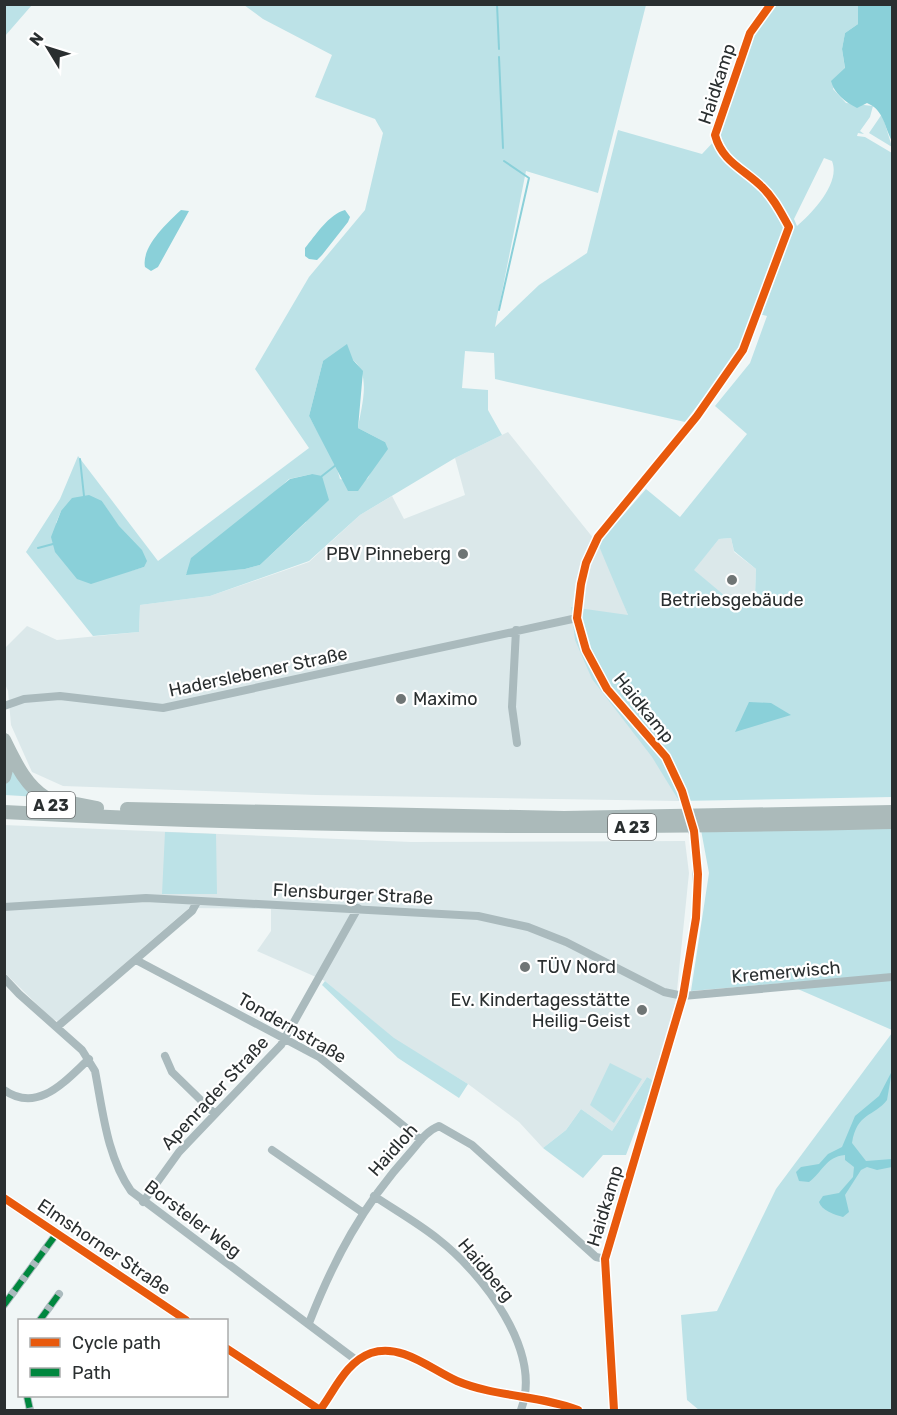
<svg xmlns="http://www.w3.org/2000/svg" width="897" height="1415" font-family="Rubik,sans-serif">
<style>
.built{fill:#dbe8ea}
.green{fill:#bce2e7;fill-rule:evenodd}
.water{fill:#8ad0d9}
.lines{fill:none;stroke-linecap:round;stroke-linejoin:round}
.stream{stroke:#8ad0d9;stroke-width:2}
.street{stroke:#aababd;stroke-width:8}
.secondary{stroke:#a9baba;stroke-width:10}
.highway{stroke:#abbaba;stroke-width:14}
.street-bridge{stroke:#aababd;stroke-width:8}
.quiet{stroke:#00873e;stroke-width:6;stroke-dasharray:12 6;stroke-linecap:butt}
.cycleway-casing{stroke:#fff;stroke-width:11}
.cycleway{stroke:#e8590c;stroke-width:8}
.poi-dot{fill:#6f7575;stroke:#fff;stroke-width:2}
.labels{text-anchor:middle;stroke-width:4.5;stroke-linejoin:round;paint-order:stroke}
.shield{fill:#fff;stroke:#6a6d6e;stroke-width:1.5}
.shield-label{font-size:16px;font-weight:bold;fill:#2a2f30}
.street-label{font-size:18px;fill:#2a2f30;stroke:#fff}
.poi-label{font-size:18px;fill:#2a2f30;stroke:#fff;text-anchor:end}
</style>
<rect width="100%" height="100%" fill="#f0f6f6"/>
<!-- built -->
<path class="built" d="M508,432L598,544L613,576L628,615L593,679L655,760L679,801L316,795L63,786L32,772L11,725L8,691L5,684L4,649L27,626L57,640L139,632L140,605L210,596L309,562L360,515L392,496L404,519L465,495L455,458Z
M731,538L734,552L756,569L755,596L730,600L693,570L719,539Z
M4,825L411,842L685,841L689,873L676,1000L654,1081L647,1077L612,1131L581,1109L566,1130L543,1148L519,1122L468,1084L394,1039L325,981L257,951L271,931V909L189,908L58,1021L52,1019L5,973Z"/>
<!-- green -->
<path class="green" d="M5,4L32,5L5,36L4,5Z
M244,5H646L598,193L526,171L495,327L539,285L587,253L618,130L702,154L718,137L752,36L774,5H858V24L845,33L842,49L845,69L833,89L846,103L873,106L870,117L860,131L864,134L858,133L857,136L865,137L892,153V797L679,801L652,757L592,679L575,640L571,607L628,615L598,544L646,489L680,517L747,434L715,406L750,363L767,316L752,312L740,349L685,422L495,379L494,353L465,351L462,388L488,390V410L502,435L455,458L360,515L309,561L210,596L140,605L139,632L93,636L26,552L60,499L78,456L158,561L309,448L255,369L309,277L365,210L383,133L375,119L315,97L332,55L263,19ZM824,158L832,161C841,183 812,213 797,226L794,219ZM353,360C372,375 361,407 358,428L385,442L368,478L361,483L340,479L336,465L309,416L323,361ZM312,474L306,522L260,565L245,569L186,574L289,479ZM102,501L144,567L130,571L56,523L61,511ZM731,538L734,551L756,569L755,596L730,600L694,570L719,539Z
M882,114L892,147L869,133Z
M10,765L38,797L5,795V781Z
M892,829V1030L784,983L691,991L709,873L701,830Z
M165,832L216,834L217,894H162Z
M325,981L394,1038L468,1084L459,1098L398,1058L322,985Z
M892,1033V1410H699L687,1400L681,1315L717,1311L776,1189Z
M610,1063L642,1079L614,1123L590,1105Z
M647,1077L654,1081L626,1155H603L583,1178L543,1148L566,1130L581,1109L612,1131Z"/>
<!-- water -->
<path class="water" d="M858,5H892V141C884,126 884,110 867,103L857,108C845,102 834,93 831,81L845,68L842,49L845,33L858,24Z
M181,210L189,211L158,267L151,271L145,267C141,247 167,223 181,210Z
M345,210L350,217L348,222L322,255L317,260L309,259L305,256V248C315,236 329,214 345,210Z
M347,344L353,360L363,371L358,428L385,442L388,449L358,491H348L309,416L323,361Z
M312,474L322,476L329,500L260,565L245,569L186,575L191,558L290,479Z
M89,495L102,501L119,526L142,550L147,561L144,567L91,584L77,579L55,552L51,537L61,511L72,498Z
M749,702L771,703L791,715L735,732Z
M892,1071L887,1100C874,1117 857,1112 852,1143L866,1161L892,1159V1167L877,1170L867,1167L861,1170L845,1195L849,1212L843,1217C835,1215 821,1210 819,1202L823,1196L839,1193L853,1177L854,1167L845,1160V1155C825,1157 822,1173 809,1182L799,1181L796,1172L801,1167L819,1164L828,1154L842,1147L855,1116L879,1096Z"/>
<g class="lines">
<!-- stream -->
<path class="stream" d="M497,4L499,49
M499,57L503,148
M499,310L529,178L504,161
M80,459L84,496
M322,476L336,465
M38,548L53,544"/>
<!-- street -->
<path class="street" d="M516,630L512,707L517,743
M4,706L24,699L60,696L163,708L577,618
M682,791L666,757L607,689L596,670L586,650L577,618L581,584L586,563L598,537L697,416L743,350L789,227C781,213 774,198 762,187C744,169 722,162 715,135L750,33L771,4
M4,907L146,898L478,916L528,927L566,942L664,992L683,996L892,977
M136,960L319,1057L421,1140
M4,978L19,994L82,1050L95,1071C103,1112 107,1157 131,1191L356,1360
M57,1027L192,911L197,902
M165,1056L172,1072L215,1114
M4,1090C38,1114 65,1081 89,1059
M272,1150L362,1212
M374,1196C395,1210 418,1223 438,1239C483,1274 543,1351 521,1410
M143,1202L179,1152L281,1045L358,908
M4,1305L57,1233
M40,1320L59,1294
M309,1323C334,1259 363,1205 409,1154C418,1144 426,1131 439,1126L472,1145L596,1257L605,1259
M27,1396L30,1410
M320,1410C335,1390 346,1362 371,1353C402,1343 430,1369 457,1381C495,1397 539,1395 578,1410
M614,1410L605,1259L683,996L696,918V846"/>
<!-- secondary -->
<path class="secondary" d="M4,1198L186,1320
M226,1348L320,1410"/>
<!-- highway -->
<path class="highway" d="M4,740C15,762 25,785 46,798L97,808
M4,777L8,762L7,750
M127,809L564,818L892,812
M4,812C301,828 596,829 892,822"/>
<!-- street-bridge -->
<path class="street-bridge" d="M682,791L696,846"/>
<!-- quiet -->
<path class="quiet" d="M4,1305L57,1233
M40,1320L59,1294
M27,1396L30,1410"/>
<defs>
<path id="cycleway" d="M4,1198L186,1320
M226,1348L320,1410
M320,1410C335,1390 346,1362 371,1353C402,1343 430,1369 457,1381C495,1397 539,1395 578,1410
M614,1410L605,1259L683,996L696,918L698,874L694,831L682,791L666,757L607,689L586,650L577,618L581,584L586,563L598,537L697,416L743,350L789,227C781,213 774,198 762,187C744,169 722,162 715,135L750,33L771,4"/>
</defs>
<!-- cycleway casing -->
<use href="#cycleway" class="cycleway-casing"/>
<!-- cycleway -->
<use href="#cycleway" class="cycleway"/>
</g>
<!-- markers -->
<g class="poi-dot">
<circle cx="463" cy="554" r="6"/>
<circle cx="732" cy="580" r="6"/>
<circle cx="401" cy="699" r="6"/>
<circle cx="525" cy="967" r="6"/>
<circle cx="642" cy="1010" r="6"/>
</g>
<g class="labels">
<!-- shield labels -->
<g class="shield">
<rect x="27" y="792" width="48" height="26" rx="4.5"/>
<rect x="608" y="814" width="48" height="26" rx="4.5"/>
</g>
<g class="shield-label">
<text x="51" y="811">A 23</text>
<text x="632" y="833">A 23</text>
</g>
<!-- street labels -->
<g class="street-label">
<text transform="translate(717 84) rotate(-72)" y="6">Haidkamp</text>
<text transform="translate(258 672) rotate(-12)" y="6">Haderslebener Straße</text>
<text transform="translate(644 708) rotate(51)" y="6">Haidkamp</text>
<text transform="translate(353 894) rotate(3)" y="6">Flensburger Straße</text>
<text transform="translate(786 972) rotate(-5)" y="6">Kremerwisch</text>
<text transform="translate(292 1028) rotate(30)" y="6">Tondernstraße</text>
<text transform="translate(215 1093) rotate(-47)" y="6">Apenrader Straße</text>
<text transform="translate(393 1150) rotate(-48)" y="6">Haidloh</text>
<text transform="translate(605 1206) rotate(-73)" y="6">Haidkamp</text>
<text transform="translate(193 1219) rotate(37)" y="6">Borsteler Weg</text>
<text transform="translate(104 1247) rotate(34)" y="6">Elmshorner Straße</text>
<text transform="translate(486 1270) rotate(50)" y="6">Haidberg</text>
</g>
<!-- poi labels -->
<g class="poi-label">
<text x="451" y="560">PBV Pinneberg</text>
<text x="732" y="606" text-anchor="middle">Betriebsgebäude</text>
<text x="413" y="705" text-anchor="start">Maximo</text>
<text x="537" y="973" text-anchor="start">TÜV Nord</text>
<text x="630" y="1006">Ev. Kindertagesstätte<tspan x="630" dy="21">Heilig-Geist</tspan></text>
</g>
</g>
<!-- border -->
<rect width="897" height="1415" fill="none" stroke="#2a2f30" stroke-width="12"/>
<!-- legend -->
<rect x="18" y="1319" width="210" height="78" fill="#ffffff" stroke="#aaacac" stroke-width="1.5"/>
<rect x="30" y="1338" width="30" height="9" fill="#e8590c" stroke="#aaacac" stroke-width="1.5"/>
<text x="72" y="1349" font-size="18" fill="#2a2f30">Cycle path</text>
<rect x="30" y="1368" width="30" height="9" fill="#00873e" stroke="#aaacac" stroke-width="1.5"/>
<text x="72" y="1379" font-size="18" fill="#2a2f30">Path</text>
<!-- north arrow -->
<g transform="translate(48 48) rotate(308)" stroke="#ffffff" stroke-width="4.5" paint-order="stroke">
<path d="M0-4.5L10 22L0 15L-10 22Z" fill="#2a2f30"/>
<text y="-9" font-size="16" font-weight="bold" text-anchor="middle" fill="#2a2f30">N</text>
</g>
</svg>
